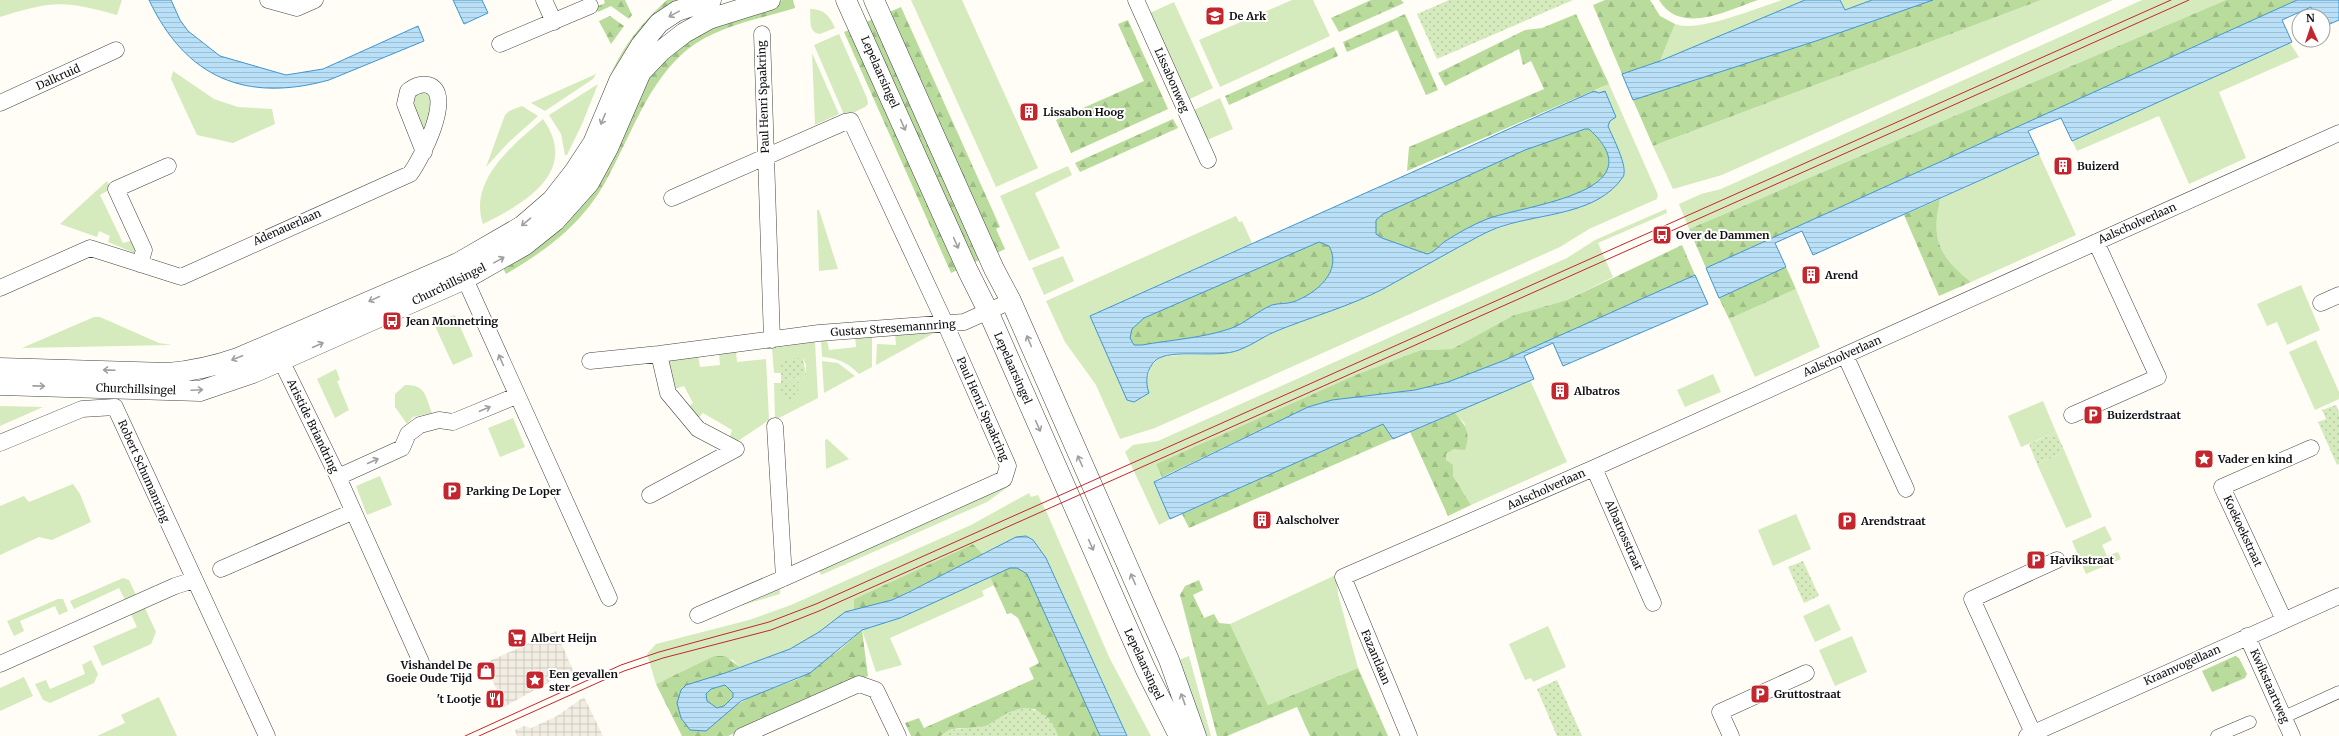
<svg xmlns="http://www.w3.org/2000/svg" width="2339" height="736" font-family="Merriweather,serif">
<style>
.grass{fill:#d5ebbd}
.forest{fill:url(#forest-firs)}
.park{fill:url(#park-dots)}
.plaza{fill:url(#plaza-grid)}
.water{fill:url(#water-rules);stroke:#3f96cf;fill-rule:evenodd}
.lines{fill:none;stroke-linecap:round;stroke-linejoin:round}
.pedestrian-casing{stroke:#444;stroke-width:13}
.minor-casing{stroke:#444;stroke-width:17}
.tertiary-casing{stroke:#444;stroke-width:21}
.pedestrian{stroke:#fff;stroke-width:12}
.minor{stroke:#fff;stroke-width:16}
.tertiary{stroke:#fff;stroke-width:20}
.tram{stroke:#c4262e;stroke-width:1}
.oneway{stroke:#a0a0a0}
.labels{text-anchor:middle;stroke-width:4;stroke-linejoin:round;paint-order:stroke}
.poi-label{font-size:11px;font-weight:bold;fill:#111;stroke:#fff;text-anchor:start}
.street-label{font-size:11px;fill:#111;stroke:#fff}
</style>
<defs>
<pattern id="forest-firs" width="22" height="20" patternUnits="userSpaceOnUse"><rect width="22" height="20" fill="#b9dc9c"/><path d="M5 1l3.5 6h-7zM16 11l3.5 6h-7z" fill="#9ebc85"/></pattern>
<pattern id="park-dots" width="8" height="8" patternUnits="userSpaceOnUse"><rect width="8" height="8" fill="#d5ebbd"/><path d="M2 2h.1M6 6h.1" fill="none" stroke="#b6c8a1" stroke-width="1.8" stroke-linecap="round"/></pattern>
<pattern id="plaza-grid" width="8" height="8" patternUnits="userSpaceOnUse"><rect width="8" height="8" fill="#f1ede2"/><path d="M0 4h8M4 0v8" fill="none" stroke="#cecac1"/></pattern>
<pattern id="water-rules" width="6" height="5" patternUnits="userSpaceOnUse"><rect width="6" height="5" fill="#b9e0f7"/><path d="M0 2.5h6" fill="none" stroke="#9ebfd3"/></pattern>
</defs>
<rect width="100%" height="100%" fill="#fffdf5"/>
<!-- grass -->
<path class="grass" d="M0,0H122L117,15C63,0 53,1 0,17Z
M911,0H962L1038,168L996,187Z
M1292,0H1313L1330,36L1220,87L1199,40Z
M1782,0H1805L1660,61L1675,24C1697,33 1757,8 1782,0Z
M1840,0H1872L1845,10Z
M2041,0H2113L1722,175L1673,189L1653,146Z
M2142,0H2226L1689,229L1679,204L1701,194L1721,189Z
M1174,2L1213,88L1190,99L1150,13Z
M810,9C824,9 830,16 835,28L820,34C808,33 811,19 810,9Z
M839,34L867,98L868,104L865,107L845,117L814,45Z
M2290,43L2299,57L2219,92L2246,158L2189,184L2159,116L2077,151L2072,141Z
M812,53L839,114L815,125Z
M173,71L214,99L238,107L272,109L275,124L233,143L197,135L171,79Z
M596,74L593,79L545,111L531,103Z
M598,84L582,124L567,155H565L561,134L549,115Z
M1609,84L1658,195L1657,199L1589,229L1560,247L1155,428L1120,439L1096,385L1065,342L1046,301L1236,216L1239,222L1242,221L1252,243L1090,316L1146,384L1151,366L1161,357L1180,355L1222,354L1239,350L1277,331L1382,289L1484,233L1521,221L1566,212L1591,202L1602,196L1625,174V170L1608,126L1610,121L1616,117L1605,91L1599,93L1594,91Z
M422,92L428,95L433,107L422,132C416,120 407,106 416,93Z
M1220,98L1233,129L1207,140L1194,110Z
M522,106L538,116L509,142L486,167L505,115L509,111Z
M543,119C580,172 525,203 483,224C468,180 514,144 543,119Z
M2039,154L2076,235L1971,282C1939,256 1931,240 1940,199Z
M1068,166L1072,175L1035,193L1060,248L1029,261L1000,196Z
M107,181L111,189L100,195L123,243L134,240L137,254L108,242L110,236L99,231L97,237L60,224Z
M1666,209L1667,213L1598,243L1613,277L1567,300L1514,315L1452,349L1421,350L1156,464L1162,477L1154,482L1170,519L1159,525L1125,452L1133,445L1158,441L1567,258L1595,240Z
M817,210H819L838,269L819,271Z
M1063,256L1074,281L1044,295L1032,268Z
M2301,285L2320,330L2287,345L2277,322L2267,326L2257,304Z
M1796,289L1820,347L1755,377L1729,319Z
M455,315L473,356L453,365L434,324Z
M94,317H100L159,343L172,345L22,348Z
M895,331L936,332L876,365L877,344L896,345Z
M872,334V367L859,374C848,363 838,358 822,357L821,340H827L829,350L856,347L855,336Z
M2316,340L2339,392V399L2315,410L2289,352Z
M815,342L818,398L775,420L774,383H781V390L786,383V379L801,378L806,375V365L803,358L781,366V373H774L772,348Z
M736,351L737,362L766,359L769,420L735,443L729,439L732,430L703,413L697,419L685,409L693,403L684,386L675,389L668,361L698,356L700,367L720,365L719,353Z
M822,361L838,363L855,376L824,393Z
M336,369L340,380L337,381L349,410L335,418L317,379Z
M1713,374L1721,392L1685,407L1677,390Z
M1530,380L1567,462L1471,505L1453,476V466L1446,460V454L1454,449L1465,424L1455,413Z
M405,385C426,385 425,395 432,413L413,417L407,424L395,407V394Z
M2043,401L2056,432L2021,447L2008,416Z
M0,406L43,407L0,426Z
M513,418L525,447L500,457L488,428Z
M827,439L849,459L826,469L825,440Z
M2065,452L2092,517L2066,528L2037,464Z
M380,476L392,505L367,515L356,486Z
M1007,483L1009,486L987,502L821,575L818,568Z
M73,484L80,494L91,522L52,540L39,537L0,555V506L24,496L29,502Z
M1029,493L1031,497L1038,495L1047,513L1109,657L1151,736H1127L1046,558L1016,537L983,554L973,544L854,599V610C835,615 821,633 804,642C784,653 761,659 740,667L733,660L714,656L656,684L647,654L656,644L749,620L791,605L971,525Z
M1796,514L1811,549L1773,566L1758,530Z
M2105,526L2112,540L2102,545L2107,556L2118,552L2121,559L2086,574L2072,541Z
M1340,573L1337,583L1338,594L1358,668L1268,705L1230,624Z
M990,577L994,585L982,591L984,596L890,638L902,665L876,672L862,630L900,618Z
M123,578L129,580L137,597L126,602L119,588L74,609L70,601Z
M780,585V594L700,618Z
M58,599H63L68,611L59,615L55,606L20,621L24,631L14,636L7,621Z
M1829,604L1841,630L1815,642L1803,616Z
M144,606L156,632L151,644L102,666L93,646L137,627L130,612Z
M1548,626L1566,667L1533,682L1531,678L1525,680L1509,644Z
M1852,636L1867,672L1835,686L1819,650Z
M1189,656L1211,736H1200L1174,662Z
M91,660L98,674L94,683L50,703L43,700L35,684L46,680L50,689L85,674L82,665Z
M24,677L33,696L0,711V688Z
M159,697L177,736H97L125,723L121,715Z"/>
<!-- forest -->
<path class="forest" d="M604,0H625L632,15L629,19L611,6L598,12L596,7L605,3Z
M667,0H694L669,14L597,109C614,61 629,34 667,0Z
M783,0H793L795,8C760,19 717,26 688,49C648,82 633,131 609,175C585,222 550,248 506,274L501,264L646,75L710,22Z
M1371,0H1401L1404,3L1339,32L1331,18Z
M1605,0H1650L1660,16L1675,24L1660,61L1622,74L1593,5Z
M1659,0H1758C1728,10 1681,36 1659,0Z
M1933,0H2041L1653,146L1633,100L1819,40Z
M2226,0H2297L1706,268L1689,229Z
M901,7L1000,227L996,229L1005,249L993,255L885,14Z
M1405,14L1438,90L1426,95L1397,30L1347,52L1343,42Z
M1576,14L1609,84L1407,171L1409,147L1544,89L1531,61L1523,65L1519,49L1445,86L1438,73L1525,30L1542,28Z
M610,16L624,26L611,44L599,21Z
M877,17L984,258L970,264L862,24Z
M1128,20L1168,109L1071,153L1056,120L1144,81L1118,24Z
M854,28L962,268L951,273L844,32Z
M1334,47L1338,56L1229,105L1225,96Z
M1173,119L1178,128L1080,172L1075,163Z
M1585,129H1589C1659,193 1524,205 1487,219C1472,225 1458,233 1444,242C1439,246 1433,253 1427,254L1382,238L1376,234V220L1383,214L1525,150Z
M1940,199C1931,240 1939,256 1971,282L1939,296L1904,215Z
M1319,242L1329,246C1343,272 1316,294 1293,302C1286,304 1279,303 1272,305C1257,311 1245,324 1229,329C1202,338 1170,340 1142,345H1134L1130,338L1132,329L1144,318Z
M1682,245L1695,275L1505,360L1448,382L1415,390L1332,400L1308,407L1162,477L1156,464L1356,375L1421,350L1452,349L1514,315L1567,300Z
M1786,267L1796,289L1729,319L1719,298Z
M1455,413C1466,426 1471,433 1465,450L1454,449L1446,454V460L1453,465V476L1471,505L1448,516L1410,432Z
M1383,424L1393,439L1189,528L1182,514Z
M973,544L983,554L892,600L854,610V599Z
M1010,568H1017L1027,574L1100,736H1058L1035,709C1008,707 1007,717 986,726C969,733 956,722 941,736H911L905,723L919,718L924,728L1034,679L1029,668L1039,663L1018,618L1011,613L1007,614L990,577Z
M1199,580L1203,590L1193,595L1204,618L1214,614L1219,623L1230,624L1268,705L1358,668L1388,736H1310L1297,707L1227,736H1217L1180,595L1185,586Z
M862,630L868,676L728,736H682L656,684L714,656H725L740,667L725,673L681,718L732,707L755,695L798,679L841,649Z
M2235,656L2239,658L2247,674L2245,678L2212,692L2202,671Z
M725,685L733,693V697L724,706L717,708L707,701L706,694L711,689Z"/>
<!-- park -->
<path class="park" d="M1449,0H1573L1437,59L1417,14Z
M803,358L806,375L801,378L786,379V383L799,382L797,400H784V391H781V366L784,359Z
M2336,405L2339,412V464L2337,465L2318,422L2326,419L2322,410Z
M2056,432L2065,452L2037,464L2029,444Z
M1803,561L1819,596L1804,603L1788,567Z
M1557,680L1582,736H1557L1537,689Z
M1022,708C1041,709 1052,717 1058,736H941L948,730L986,726L1007,713Z"/>
<!-- plaza -->
<path class="plaza" d="M556,631L575,675L567,672L504,707L485,663Z
M584,697L603,736H517L515,730L524,726L531,728L557,716Z"/>
<!-- water -->
<path class="water" d="M149,0H171L180,20L188,31L220,56L286,75L323,69L418,26L424,41L329,80C246,103 186,78 149,0Z
M453,0H482L488,13L464,24Z
M1805,0H1840L1845,10L1872,0H1933L1819,40L1633,100L1622,74L1660,61Z
M2297,0H2339V20L2323,27V16H2315L2311,7L2282,20L2292,42L2072,141L2061,118L2028,131L2039,154L1813,255L1802,231L1775,243L1786,267L1719,298L1706,268Z
M1594,91L1599,93L1605,91L1616,117L1610,121L1608,126C1612,136 1629,168 1623,177C1597,215 1542,213 1503,226C1486,231 1473,240 1457,248C1432,262 1408,275 1383,289C1350,306 1314,316 1279,330C1265,335 1253,345 1239,350C1217,359 1171,348 1156,360C1146,369 1145,382 1149,393L1134,402L1127,400L1090,316ZM1585,129H1589C1659,193 1524,205 1487,219C1472,225 1458,233 1444,242C1439,246 1433,253 1427,254L1382,238L1376,234V220L1383,214L1525,150ZM1319,242L1329,246C1343,271 1316,294 1293,302C1286,304 1279,303 1272,305C1257,311 1245,324 1229,329C1202,338 1170,340 1142,345H1134L1130,338L1132,329L1144,318Z
M1695,275L1708,304L1563,366L1553,343L1524,356L1534,379L1393,439L1383,424L1170,519L1154,482L1308,407L1332,400L1415,390L1448,382L1505,360Z
M1026,536L1033,540L1046,558L1127,736H1100L1027,574L1017,568H1010L900,618L862,630L810,673L741,701L706,731L690,730L681,718L677,703L681,690L686,685L725,673L790,649L819,632L845,612L892,600L909,592L1016,537ZM725,685L733,693V697L724,706L717,708L707,701L706,694L711,689Z"/>
<g class="lines">
<defs>
<path id="pedestrian" d="M2284,717L2339,692
M2217,736L2250,722"/>
<path id="minor" d="M268,0L297,8L315,0
M544,0L554,22
M1136,0L1208,160
M762,34L772,340
M500,44L590,6
M0,103L116,50
M672,198L845,122L851,121L945,323L1008,466L1004,479L784,578L698,615
M140,264L144,250L116,189L168,166
M460,268L609,598
M0,288L90,248L181,277L410,174C420,161 456,93 428,85C420,83 414,87 408,91L405,104L424,152
M2321,303L2339,295
M276,350L338,477L421,662
M659,354L668,393L698,429L736,449
M1845,355L1906,489
M590,361L659,354L819,333L964,322L1011,301
M2072,415L2158,377L2096,242
M775,426L784,578
M0,443L82,409L115,407L267,736
M1594,468L1653,603
M338,477L402,448L408,434L420,425L439,420L453,422L516,396
M650,495L736,449
M221,569L352,512
M2284,620L2222,487L2311,448
M2247,636L2292,736
M0,664L175,586L194,580
M2033,733L1972,599L2057,560
M742,736L859,684L876,690L898,736
M1409,736L1343,577L1594,468L2339,133
M1731,736L1720,712L1806,673
M2027,736L2339,596"/>
<path id="tertiary" d="M846,0L968,271L988,311L1146,670L1179,736
M874,0L994,269L1011,301L1169,660L1196,736
M0,368L168,373C193,371 215,366 238,358L458,263L522,226L552,200L574,172L593,143L619,81L641,45L659,23L677,11L711,0
M0,385L200,391L253,373L465,279L525,245L555,221L589,183L608,148L641,72L661,51L684,33L709,19L770,0"/>
</defs>
<!-- pedestrian casing -->
<use href="#pedestrian" class="pedestrian-casing"/>
<!-- minor casing -->
<use href="#minor" class="minor-casing"/>
<!-- tertiary casing -->
<use href="#tertiary" class="tertiary-casing"/>
<!-- pedestrian -->
<use href="#pedestrian" class="pedestrian"/>
<!-- minor -->
<use href="#minor" class="minor"/>
<!-- tertiary -->
<use href="#tertiary" class="tertiary"/>
<!-- tram -->
<path class="tram" d="M465,736L621,665L659,652L769,622L816,604L2171,0
M479,736L624,671L663,658L771,630L819,611L2189,0"/>
</g>
<!-- one-way arrows -->
<defs><path id="oneway-shaft" d="M-6 0H5M1.5-3L5.5 0L1.5 3" fill="none" stroke-width="1.6" stroke-linecap="round" stroke-linejoin="round"/></defs>
<g class="oneway">
<use href="#oneway-shaft" transform="translate(674 14) rotate(151)"/>
<use href="#oneway-shaft" transform="translate(603 119) rotate(113)"/>
<use href="#oneway-shaft" transform="translate(903 125) rotate(66)"/>
<use href="#oneway-shaft" transform="translate(526 222) rotate(140)"/>
<use href="#oneway-shaft" transform="translate(956 243) rotate(66)"/>
<use href="#oneway-shaft" transform="translate(499 260) rotate(-29)"/>
<use href="#oneway-shaft" transform="translate(374 299) rotate(155)"/>
<use href="#oneway-shaft" transform="translate(1029 341) rotate(-113)"/>
<use href="#oneway-shaft" transform="translate(318 345) rotate(-24)"/>
<use href="#oneway-shaft" transform="translate(237 358) rotate(159)"/>
<use href="#oneway-shaft" transform="translate(501 360) rotate(-113)"/>
<use href="#oneway-shaft" transform="translate(109 370) rotate(-178)"/>
<use href="#oneway-shaft" transform="translate(39 386) rotate(1)"/>
<use href="#oneway-shaft" transform="translate(197 390) rotate(-3)"/>
<use href="#oneway-shaft" transform="translate(485 409) rotate(-23)"/>
<use href="#oneway-shaft" transform="translate(1038 426) rotate(66)"/>
<use href="#oneway-shaft" transform="translate(373 461) rotate(-24)"/>
<use href="#oneway-shaft" transform="translate(1080 461) rotate(-114)"/>
<use href="#oneway-shaft" transform="translate(1091 545) rotate(66)"/>
<use href="#oneway-shaft" transform="translate(1133 579) rotate(-114)"/>
<use href="#oneway-shaft" transform="translate(1183 699) rotate(-110)"/>
</g>
<!-- icons -->
<defs>
<symbol id="school-square" viewBox="-11 -11 22 22"><rect x="-9" y="-9" width="18" height="18" rx="4" fill="#c4262e" stroke="#fff"/><path d="M0-5L7-2L0 1L-7-2ZM-4 1L0 2.5L4 1V4Q0 6-4 4Z" fill="#fff"/></symbol>
<symbol id="building-square" viewBox="-11 -11 22 22"><rect x="-9" y="-9" width="18" height="18" rx="4" fill="#c4262e" stroke="#fff"/><path d="M-4-6H4V6H1V3H-1V6H-4ZM-2.5-4.3h1.7v1.8h-1.7ZM.8-4.3h1.7v1.8H.8ZM-2.5-1h1.7V.8h-1.7ZM.8-1h1.7V.8H.8Z" fill="#fff"/></symbol>
<symbol id="bus-square" viewBox="-11 -11 22 22"><rect x="-9" y="-9" width="18" height="18" rx="4" fill="#c4262e" stroke="#fff"/><path d="M-5-6H5V4H4V6H2V4H-2V6H-4V4H-5ZM-3.5-4V0h7V-4ZM-3.5 1.2v1.5H-2V1.2ZM2 1.2v1.5H3.5V1.2Z" fill="#fff"/></symbol>
<symbol id="parking-square" viewBox="-11 -11 22 22"><rect x="-9" y="-9" width="18" height="18" rx="4" fill="#c4262e" stroke="#fff"/><path d="M-3.5-5.5H1a3.5 3.5 0 0 1 0 7H-1V5.5H-3.5ZM-1-3.4V-.6H.8a1.4 1.4 0 0 0 0-2.8Z" fill="#fff"/></symbol>
<symbol id="sight-square" viewBox="-11 -11 22 22"><rect x="-9" y="-9" width="18" height="18" rx="4" fill="#c4262e" stroke="#fff"/><path d="M0-6L1.8-2.2L6-1.7L2.9 1.2L3.7 5.4L0 3.3L-3.7 5.4L-2.9 1.2L-6-1.7L-1.8-2.2Z" fill="#fff"/></symbol>
<symbol id="supermarket-square" viewBox="-11 -11 22 22"><rect x="-9" y="-9" width="18" height="18" rx="4" fill="#c4262e" stroke="#fff"/><path d="M-6-5.5h2.5l.6 2H6L4.5 2H-2.5L-4.4-4H-6ZM-1.5 3.2a1.3 1.3 0 1 0 .1 0ZM3 3.2a1.3 1.3 0 1 0 .1 0Z" fill="#fff"/></symbol>
<symbol id="shop-square" viewBox="-11 -11 22 22"><rect x="-9" y="-9" width="18" height="18" rx="4" fill="#c4262e" stroke="#fff"/><path d="M-5-2.5h2.3a2.7 3.5 0 0 1 5.4 0H5L5.5 6h-11ZM-1.5-2.5h3a1.5 2.3 0 0 0-3 0Z" fill="#fff"/></symbol>
<symbol id="restaurant-square" viewBox="-11 -11 22 22"><rect x="-9" y="-9" width="18" height="18" rx="4" fill="#c4262e" stroke="#fff"/><path d="M-5-6h1v4h1v-4h1v4h1v-4h1v5L-1.5 .5V6h-2V.5L-5-1ZM5-6V6H3V1.5H1.5Q1.5-4 5-6Z" fill="#fff"/></symbol>
</defs>
<g fill-rule="evenodd">
<use href="#school-square" x="1204" y="5" width="22" height="22"/>
<use href="#building-square" x="1018" y="101" width="22" height="22"/>
<use href="#building-square" x="2052" y="155" width="22" height="22"/>
<use href="#bus-square" x="1651" y="224" width="22" height="22"/>
<use href="#building-square" x="1800" y="264" width="22" height="22"/>
<use href="#bus-square" x="381" y="310" width="22" height="22"/>
<use href="#building-square" x="1549" y="380" width="22" height="22"/>
<use href="#parking-square" x="2082" y="404" width="22" height="22"/>
<use href="#sight-square" x="2193" y="448" width="22" height="22"/>
<use href="#parking-square" x="441" y="480" width="22" height="22"/>
<use href="#building-square" x="1251" y="509" width="22" height="22"/>
<use href="#parking-square" x="1836" y="510" width="22" height="22"/>
<use href="#parking-square" x="2025" y="549" width="22" height="22"/>
<use href="#supermarket-square" x="506" y="627" width="22" height="22"/>
<use href="#shop-square" x="475" y="660" width="22" height="22"/>
<use href="#sight-square" x="524" y="669" width="22" height="22"/>
<use href="#parking-square" x="1749" y="683" width="22" height="22"/>
<use href="#restaurant-square" x="484" y="688" width="22" height="22"/>
</g>
<g class="labels">
<!-- poi labels -->
<g class="poi-label">
<text x="1229" y="20">De Ark</text>
<text x="1043" y="116">Lissabon Hoog</text>
<text x="2077" y="170">Buizerd</text>
<text x="1676" y="239">Over de Dammen</text>
<text x="1825" y="279">Arend</text>
<text x="406" y="325">Jean Monnetring</text>
<text x="1574" y="395">Albatros</text>
<text x="2107" y="419">Buizerdstraat</text>
<text x="2218" y="463">Vader en kind</text>
<text x="466" y="495">Parking De Loper</text>
<text x="1276" y="524">Aalscholver</text>
<text x="1861" y="525">Arendstraat</text>
<text x="2050" y="564">Havikstraat</text>
<text x="531" y="642">Albert Heijn</text>
<text x="472" y="669" text-anchor="end">Vishandel De<tspan x="472" dy="13">Goeie Oude Tijd</tspan></text>
<text x="549" y="678">Een gevallen<tspan x="549" dy="13">ster</tspan></text>
<text x="1774" y="698">Gruttostraat</text>
<text x="481" y="703" text-anchor="end">'t Lootje</text>
</g>
<!-- street labels -->
<g class="street-label">
<text transform="translate(880 72) rotate(66)" y="4">Lepelaarsingel</text>
<text transform="translate(58 77) rotate(-24)" y="4">Dalkruid</text>
<text transform="translate(1172 80) rotate(66)" y="4">Lissabonweg</text>
<text transform="translate(763 97) rotate(-92)" y="4">Paul Henri Spaakring</text>
<text transform="translate(2137 223) rotate(-24)" y="4">Aalscholverlaan</text>
<text transform="translate(287 227) rotate(-24)" y="4">Adenauerlaan</text>
<text transform="translate(449 284) rotate(-26)" y="4">Churchillsingel</text>
<text transform="translate(893 328) rotate(-4)" y="4">Gustav Stresemannring</text>
<text transform="translate(1842 356) rotate(-24)" y="4">Aalscholverlaan</text>
<text transform="translate(1013 368) rotate(66)" y="4">Lepelaarsingel</text>
<text transform="translate(136 389) rotate(2)" y="4">Churchillsingel</text>
<text transform="translate(983 409) rotate(66)" y="4">Paul Henri Spaakring</text>
<text transform="translate(313 426) rotate(64)" y="4">Aristide Briandring</text>
<text transform="translate(144 471) rotate(66)" y="4">Robert Schumanring</text>
<text transform="translate(1546 489) rotate(-24)" y="4">Aalscholverlaan</text>
<text transform="translate(2243 531) rotate(65)" y="4">Koekoekstraat</text>
<text transform="translate(1624 535) rotate(66)" y="4">Albatrosstraat</text>
<text transform="translate(1376 657) rotate(67)" y="4">Fazantlaan</text>
<text transform="translate(1144 664) rotate(65)" y="4">Lepelaarsingel</text>
<text transform="translate(2182 665) rotate(-24)" y="4">Kraanvogellaan</text>
<text transform="translate(2270 686) rotate(66)" y="4">Kwikstaartweg</text>
</g>
</g>
<!-- north arrow -->
<g transform="translate(2311 28) rotate(357)"><circle r="19" fill="#ffffff" stroke="#a0a0a0"/>
<path d="M0-3L7 15L0 10L-7 15Z" fill="#c4262e"/>
<text y="-6" font-size="11" font-weight="bold" text-anchor="middle" fill="#111111">N</text>
</g>
</svg>
